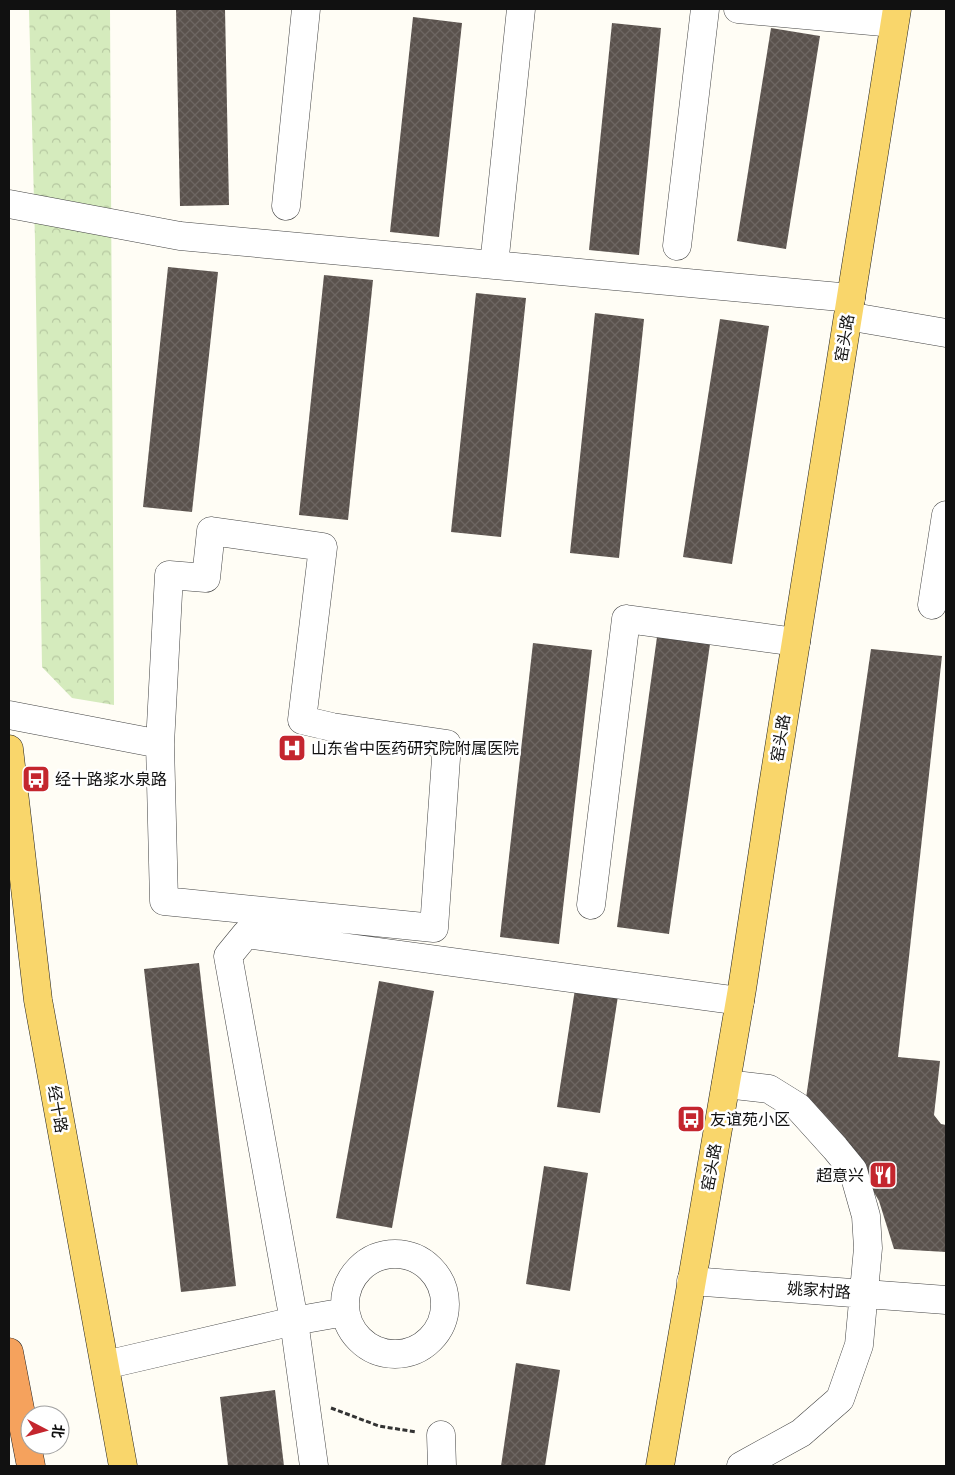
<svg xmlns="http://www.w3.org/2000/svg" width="955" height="1475" font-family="Merriweather,'Noto Sans SC',serif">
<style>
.park{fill:url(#park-crowns)}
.building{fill:url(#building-cross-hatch)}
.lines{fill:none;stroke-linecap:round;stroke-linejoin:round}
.minor-casing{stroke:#444;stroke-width:29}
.major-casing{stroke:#222;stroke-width:29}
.highway-casing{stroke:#222;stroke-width:29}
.path{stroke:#333;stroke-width:3;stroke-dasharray:5 2.5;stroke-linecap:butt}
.minor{stroke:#fff;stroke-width:28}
.major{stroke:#f9d66b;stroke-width:28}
.highway{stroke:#f5a25d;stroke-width:28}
.labels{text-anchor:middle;stroke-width:5;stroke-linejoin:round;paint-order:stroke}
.street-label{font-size:16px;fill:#111;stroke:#fff}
.poi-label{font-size:16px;fill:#111;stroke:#fff;text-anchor:start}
</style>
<defs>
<pattern id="park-crowns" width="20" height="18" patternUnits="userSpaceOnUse" patternTransform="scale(1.25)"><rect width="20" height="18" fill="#d5ebbd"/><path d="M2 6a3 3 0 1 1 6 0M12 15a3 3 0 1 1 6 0" fill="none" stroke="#b6c8a1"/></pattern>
<pattern id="building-cross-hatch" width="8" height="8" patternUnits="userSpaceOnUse" patternTransform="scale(1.25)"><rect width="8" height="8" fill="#5a524d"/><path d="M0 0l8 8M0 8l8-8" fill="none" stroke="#6d6662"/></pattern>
</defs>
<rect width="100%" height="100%" fill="#fffdf5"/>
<!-- park -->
<path class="park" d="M29,9H110L114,705L72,698L42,667L35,240Z"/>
<!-- building -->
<path class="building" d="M176,9H225L229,205L180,206Z
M413,17L462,23L439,237L390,232Z
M612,23L661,28L639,255L589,250Z
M771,28L820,36L786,249L737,241Z
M168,267L218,272L192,512L143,507Z
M324,275L373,280L348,520L299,515Z
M476,293L526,298L501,537L451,532Z
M595,313L644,319L619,558L570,553Z
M720,319L769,326L732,564L683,557Z
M657,637L710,644L669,934L617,927Z
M533,643L592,650L559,944L500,937Z
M871,649L942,656L898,1057L940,1061L934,1115L941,1124L946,1125V1252L894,1249L879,1201L848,1148L805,1105Z
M199,963L236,1286L181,1292L144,969Z
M379,981L434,991L392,1228L336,1218Z
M575,989L618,996L600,1113L557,1107Z
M544,1166L588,1173L570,1291L526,1284Z
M516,1363L560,1370L545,1466H501Z
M275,1390L284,1466H228L220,1397Z"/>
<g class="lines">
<defs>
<path id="minor" d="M738,9L894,23
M9,204L180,236L851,298
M286,206L306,9
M677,246L705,9
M494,265L521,9
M853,317L946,333
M211,531L323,547L302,720L332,727L447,744L434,928L164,901L160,744L169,575L206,578Z
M932,605L946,515
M9,715L160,744
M591,905L626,619L796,642
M726,1084L769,1089L798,1107L835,1148L853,1170L866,1216L868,1248L859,1345L840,1399L801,1433L741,1466
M345 1304a50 50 0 1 1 100 0a50 50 0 1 1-100 0Z
M691,1281L946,1300
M105,1365L294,1321L228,956L246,934L740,1001
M441,1435L442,1466
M314,1466L294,1321L345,1312"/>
<path id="major" d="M9,749L38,1000L123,1466
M660,1466L742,989L772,792L897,9"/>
<path id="highway" d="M9,1352L31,1466"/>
</defs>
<!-- minor casing -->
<use href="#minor" class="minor-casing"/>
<!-- major casing -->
<use href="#major" class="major-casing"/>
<!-- highway casing -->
<use href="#highway" class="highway-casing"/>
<!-- path -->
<path class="path" d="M331,1408L379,1426L416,1432"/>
<!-- minor -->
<use href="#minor" class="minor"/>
<!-- major -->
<use href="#major" class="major"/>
<!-- highway -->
<use href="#highway" class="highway"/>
</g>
<!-- icons -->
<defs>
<symbol id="hospital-square" viewBox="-11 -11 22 22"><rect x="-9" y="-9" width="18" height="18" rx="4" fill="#c4262e" stroke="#fff"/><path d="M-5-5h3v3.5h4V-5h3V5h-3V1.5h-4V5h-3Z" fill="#fff"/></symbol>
<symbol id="bus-square" viewBox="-11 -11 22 22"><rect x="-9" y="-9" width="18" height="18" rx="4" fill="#c4262e" stroke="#fff"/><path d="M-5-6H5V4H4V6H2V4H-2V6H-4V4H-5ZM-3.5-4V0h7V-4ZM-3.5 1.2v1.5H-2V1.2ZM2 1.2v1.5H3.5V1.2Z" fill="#fff"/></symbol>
<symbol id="restaurant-square" viewBox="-11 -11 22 22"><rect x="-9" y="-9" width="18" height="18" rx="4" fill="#c4262e" stroke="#fff"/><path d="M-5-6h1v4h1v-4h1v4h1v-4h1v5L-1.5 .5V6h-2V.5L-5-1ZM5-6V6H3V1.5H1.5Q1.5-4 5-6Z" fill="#fff"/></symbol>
</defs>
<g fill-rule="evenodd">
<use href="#hospital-square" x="276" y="732" width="32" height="32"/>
<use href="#bus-square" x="20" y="763" width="32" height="32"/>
<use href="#bus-square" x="675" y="1103" width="32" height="32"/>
<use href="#restaurant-square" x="867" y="1159" width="32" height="32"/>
</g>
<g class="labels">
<!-- street labels -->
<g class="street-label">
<text transform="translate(844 338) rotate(-81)" y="6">窑头路</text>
<text transform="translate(780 738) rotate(-81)" y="6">窑头路</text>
<text transform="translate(58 1109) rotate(80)" y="6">经十路</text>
<text transform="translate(711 1167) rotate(-80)" y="6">窑头路</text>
<text transform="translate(819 1290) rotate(4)" y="6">姚家村路</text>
</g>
<!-- poi labels -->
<g class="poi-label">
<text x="311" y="754">山东省中医药研究院附属医院</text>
<text x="55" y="785">经十路浆水泉路</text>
<text x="710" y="1125">友谊苑小区</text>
<text x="864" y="1181" text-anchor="end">超意兴</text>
</g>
</g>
<!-- border -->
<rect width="955" height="1475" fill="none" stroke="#111111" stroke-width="20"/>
<!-- north arrow -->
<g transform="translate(45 1430) rotate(96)"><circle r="24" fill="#ffffff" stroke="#a0a0a0"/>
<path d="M0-4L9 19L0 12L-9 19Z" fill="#c4262e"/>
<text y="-8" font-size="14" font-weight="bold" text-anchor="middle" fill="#111111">北</text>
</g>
</svg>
